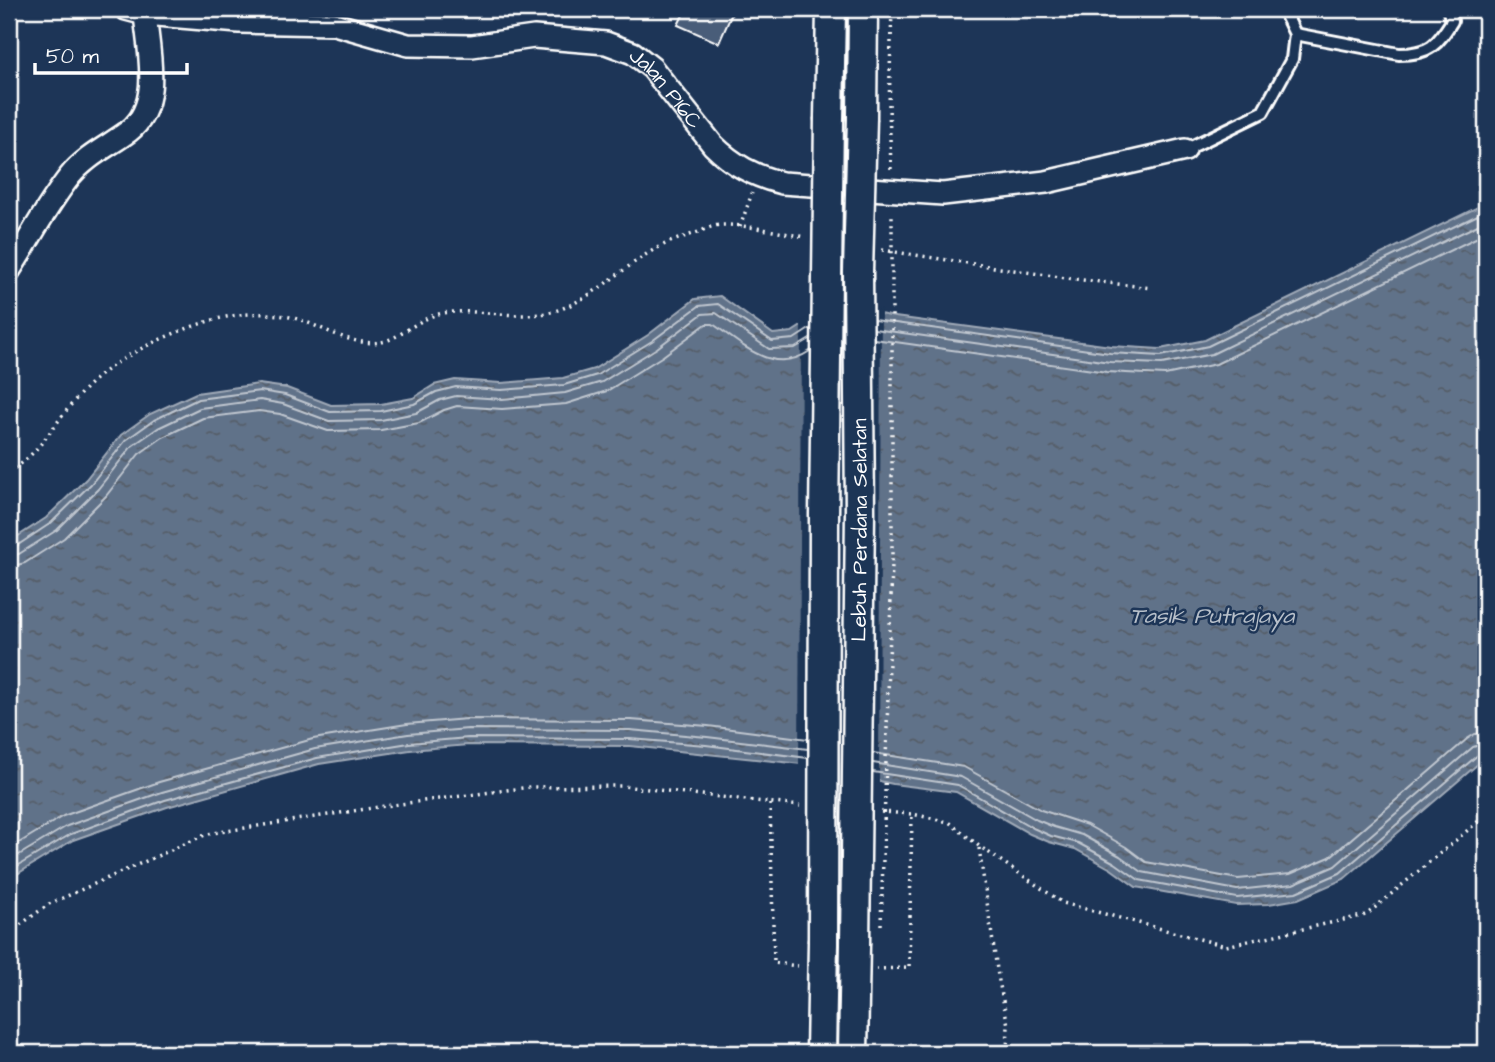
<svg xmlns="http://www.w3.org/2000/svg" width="1495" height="1062" font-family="'Architects Daughter',sans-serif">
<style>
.water{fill:url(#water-ripples);stroke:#a0aab8;stroke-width:2}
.pier{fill:#1d3557}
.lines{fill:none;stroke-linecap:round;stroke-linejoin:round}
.shore{stroke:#c0c7d0;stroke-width:2}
.building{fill:#4a5d79;stroke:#fff;stroke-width:2}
.service-casing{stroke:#fff;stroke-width:16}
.minor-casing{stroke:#fff;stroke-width:26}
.secondary-casing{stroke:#fff;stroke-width:33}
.path{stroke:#fff;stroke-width:3.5;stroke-dasharray:2 5;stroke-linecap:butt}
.service{stroke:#1d3557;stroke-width:10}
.minor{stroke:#1d3557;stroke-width:21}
.secondary{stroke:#1d3557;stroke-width:28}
.secondary-bridge-casing{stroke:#fff;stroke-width:33;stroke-linecap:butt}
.secondary-bridge{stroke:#1d3557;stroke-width:28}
.labels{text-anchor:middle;stroke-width:5;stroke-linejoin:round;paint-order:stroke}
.street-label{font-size:21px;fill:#fff;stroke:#1d3557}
.water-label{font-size:23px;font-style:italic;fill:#b8c0ca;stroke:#1d3557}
</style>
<defs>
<pattern id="water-ripples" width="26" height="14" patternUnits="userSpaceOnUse" patternTransform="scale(1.75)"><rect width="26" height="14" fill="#617289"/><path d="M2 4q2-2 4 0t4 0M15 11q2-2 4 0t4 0" fill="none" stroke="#555d67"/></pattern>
</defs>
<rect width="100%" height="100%" fill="#1d3557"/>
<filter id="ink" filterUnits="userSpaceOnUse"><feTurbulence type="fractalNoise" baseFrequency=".0143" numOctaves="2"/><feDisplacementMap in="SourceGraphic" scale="14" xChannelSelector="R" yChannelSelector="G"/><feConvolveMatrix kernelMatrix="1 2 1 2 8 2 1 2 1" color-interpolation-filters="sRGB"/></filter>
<g filter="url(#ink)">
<!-- water -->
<path class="water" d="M1486,203V757L1344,879L1298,899L1269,904L1236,905L1136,887L1111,869L1075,849L1049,842L1030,834L956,792L893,784L802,764L630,746L468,745L410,750L319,764L167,807L73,840L9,879V542L46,518L86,479L121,435L150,414L196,393L259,384L287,388L331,405L381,404L413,398L434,385L455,380L501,383L563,378L594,369L648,335L695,299L720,296L773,334L792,332L834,305L895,317L1111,346L1160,349L1205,340Z"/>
<!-- pier -->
<path class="pier" d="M834,301L881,310L879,785L799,767L801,322Z"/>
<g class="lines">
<!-- shore -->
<path class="shore" d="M874,320L1110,353L1161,356L1208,346L1486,211
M874,329L1110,362L1162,364L1212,354L1486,221
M874,339L1107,372L1165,375L1216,364L1486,233
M9,548L15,547L51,523L91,484L126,440L154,420L198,399L260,391L285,395L330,412L381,411L414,404L436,392L456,387L501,390L564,385L597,375L652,341L699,306L718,304L772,341L794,339L811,328
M9,556L19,554L57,530L98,489L132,446L158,428L200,408L260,400L283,404L329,421L381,420L416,413L440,400L456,396L502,399L565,393L602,382L657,348L702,314L716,313L769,349L795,348L810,339
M9,567L25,563L64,538L106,496L139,454L163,437L203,418L259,411L280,414L328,431L381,430L419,423L444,410L457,406L502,409L566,404L607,391L663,356L706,324H713C743,345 773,376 810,351
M873,753L964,767L1041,810L1087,825L1126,847L1146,862L1238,879L1290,874L1330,857L1467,739L1475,734L1486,733
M873,763L961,777L1037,820L1054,827L1082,835L1120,856L1142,872L1237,890L1293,884L1335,866L1473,747L1486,743
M873,772L958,785L1033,828L1051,836L1078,843L1115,863L1139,880L1237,898L1296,892L1340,873L1479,754L1486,752
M9,849L63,816L159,782L313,739L407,724L467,719L631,720L708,726L808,739
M9,861L67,826L162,792L315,749L408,734L468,729L630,730L707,737L808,749
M9,871L71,834L165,800L317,758L409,743L468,738L630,739L706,745L808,758"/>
</g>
<!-- building -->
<path class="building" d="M686,9H734L719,43L678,25Z
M214,1046L227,1053H210Z"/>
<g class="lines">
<defs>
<path id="service" d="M1295,34L1399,54C1430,54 1437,45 1452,21L1448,9
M1185,150L1263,112L1292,59L1295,34L1283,9"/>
<g id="minor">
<path id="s1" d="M126,9L145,14L239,22L334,24L408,45L472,46L534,37L606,43L633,53L652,68L713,145C733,165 754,176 782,183L943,194L1046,182L1185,150"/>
<path d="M9,271C29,240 47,205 70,176C86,156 109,146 129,131C163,105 148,49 145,14"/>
</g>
<path id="secondary" d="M829,118L831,9
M862,118L863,9
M821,1053L823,942
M853,1053L855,945"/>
</defs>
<!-- service casing -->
<use href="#service" class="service-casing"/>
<!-- minor casing -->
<use href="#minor" class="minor-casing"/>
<!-- secondary casing -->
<use href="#secondary" class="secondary-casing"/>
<!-- path -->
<path class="path" d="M891,169L889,106L892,9
M740,227L752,193
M882,250L1066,278L1152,288
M9,472C39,454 53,425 76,399C106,363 148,343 191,327C224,315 255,310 290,317C320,324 349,347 381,342C400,339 419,317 443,313C485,307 527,325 568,306C600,292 626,265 657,248C669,242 683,237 696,233C704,230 713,225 721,225C745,224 781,233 805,237
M770,804L774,963L798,966
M881,812L912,814L949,822L979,846L1063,903L1226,946L1366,915L1486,815
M979,848L998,976L1008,1025L1007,1053
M881,925L892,564V212
M9,933L49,904L207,834L385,806L530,787L622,786L800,806
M876,969L909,968L912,814"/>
<!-- service -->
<use href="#service" class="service"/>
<!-- minor -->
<use href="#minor" class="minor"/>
<!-- secondary -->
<use href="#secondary" class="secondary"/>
<defs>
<g id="secondary-bridge">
<path d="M823,942L824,515L829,118"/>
<path id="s2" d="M855,945L860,513L858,272L862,118"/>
</g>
</defs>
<!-- secondary-bridge casing -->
<use href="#secondary-bridge" class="secondary-bridge-casing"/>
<!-- secondary-bridge -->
<use href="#secondary-bridge" class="secondary-bridge"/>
</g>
</g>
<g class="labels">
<!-- street labels -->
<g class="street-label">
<text dy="7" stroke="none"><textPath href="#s1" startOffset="562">Jalan P16C</textPath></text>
<text dy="7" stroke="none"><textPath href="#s2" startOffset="415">Lebuh Perdana Selatan</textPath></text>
</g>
<!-- water labels -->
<g class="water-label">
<text x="1212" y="623">Tasik Putrajaya</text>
</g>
</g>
<!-- margin -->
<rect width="1495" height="1062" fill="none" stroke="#1d3557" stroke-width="35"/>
<rect x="18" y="18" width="1460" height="1027" fill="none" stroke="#fff" stroke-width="2.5" filter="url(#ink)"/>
<!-- scale -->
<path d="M35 63v10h152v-10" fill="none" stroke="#ffffff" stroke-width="3.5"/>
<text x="46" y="63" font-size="21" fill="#ffffff" stroke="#1d3557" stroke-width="5" paint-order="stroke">50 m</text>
</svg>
